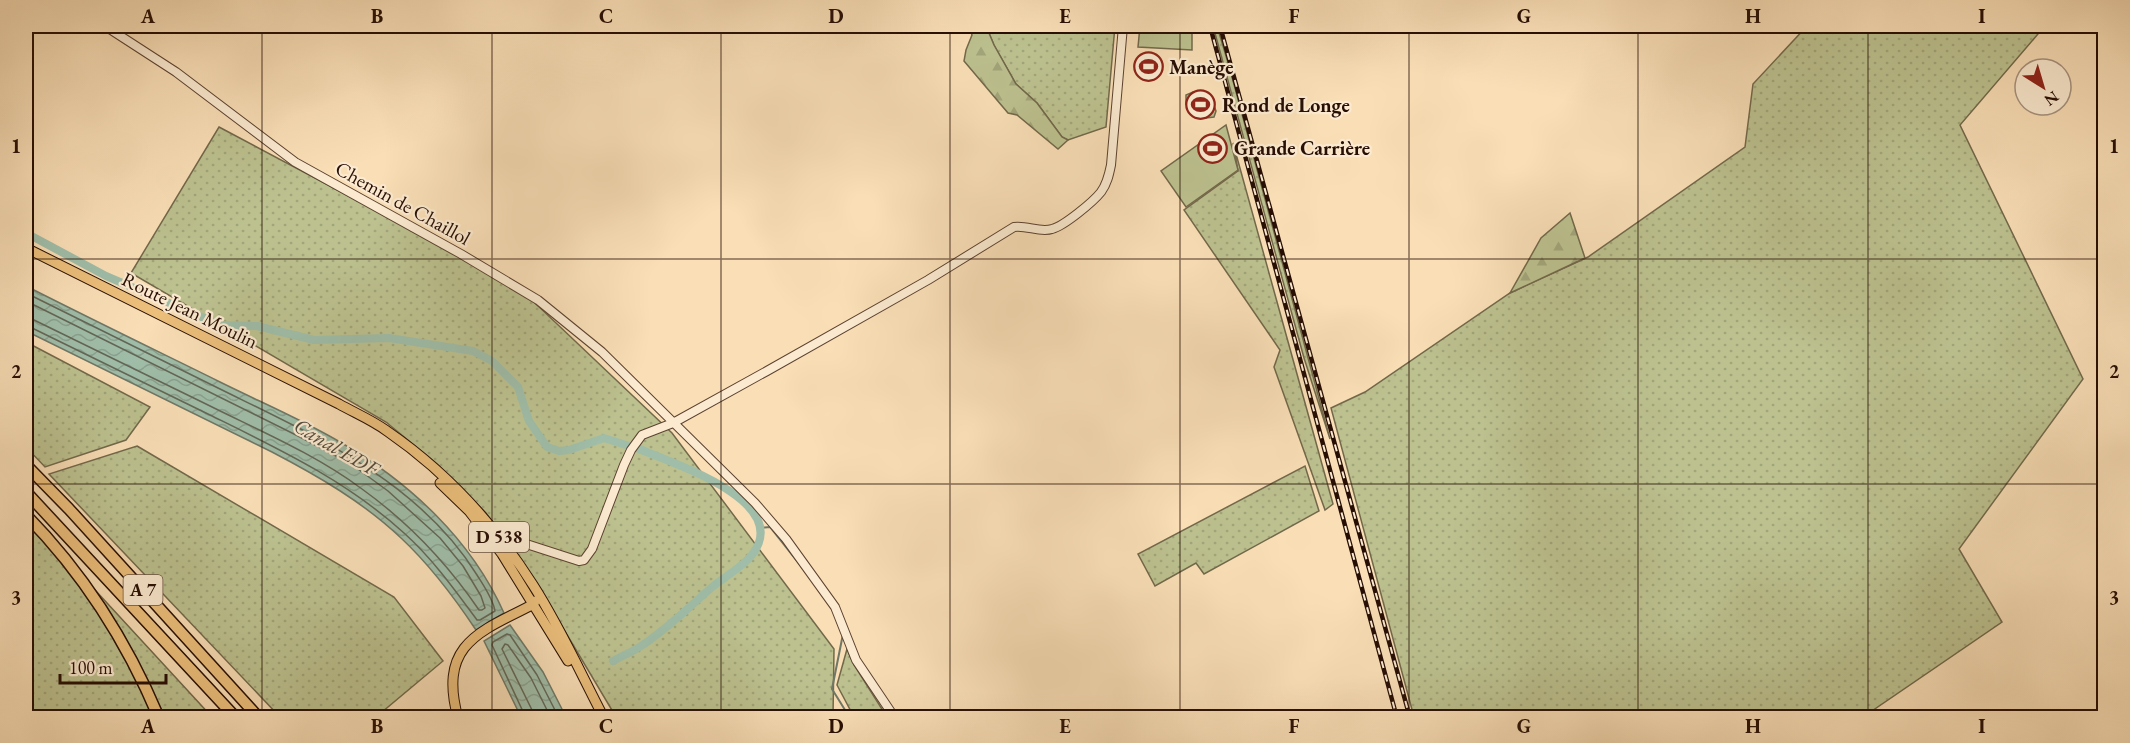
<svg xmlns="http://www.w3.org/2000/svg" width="2130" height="743" font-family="'EB Garamond',serif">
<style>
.grass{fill:url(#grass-dots);stroke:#72684a;stroke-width:1.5}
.forest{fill:url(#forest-firs);stroke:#72684a;stroke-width:1.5}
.garden{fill:#bcc18f;stroke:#72684a;stroke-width:1.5}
.water{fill:url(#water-waves);stroke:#6f7766;stroke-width:1.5}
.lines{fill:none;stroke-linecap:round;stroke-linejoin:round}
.shore{stroke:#636656;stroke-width:1.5}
.stream{stroke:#6f7766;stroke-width:2}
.canal{stroke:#9fbda8;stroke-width:8}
.minor-casing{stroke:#5c4230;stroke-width:10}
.major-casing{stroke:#270e04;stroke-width:11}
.highway-casing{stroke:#270e04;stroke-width:13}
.minor{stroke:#fbead0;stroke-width:8}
.major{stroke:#ecbf7b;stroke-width:9}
.highway{stroke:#ecbf7b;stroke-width:10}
.rail-casing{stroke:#270e04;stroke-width:4.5}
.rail{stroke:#fbead0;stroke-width:2;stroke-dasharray:7;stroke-linecap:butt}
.grid{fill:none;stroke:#270e04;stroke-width:1.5;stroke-opacity:0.55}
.labels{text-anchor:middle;stroke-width:4.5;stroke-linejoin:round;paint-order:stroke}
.shield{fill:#fbead0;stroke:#675041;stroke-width:1.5}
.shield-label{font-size:18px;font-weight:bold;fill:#270e04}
.poi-label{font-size:20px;font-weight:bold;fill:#270e04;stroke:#fbead0;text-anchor:start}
.street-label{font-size:20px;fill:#270e04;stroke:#fbead0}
.water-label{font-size:21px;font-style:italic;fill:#514b3d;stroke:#fbead0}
.neatline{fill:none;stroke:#270e04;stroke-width:2}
.grid-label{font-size:20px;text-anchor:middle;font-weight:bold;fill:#270e04}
</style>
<defs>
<pattern id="grass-dots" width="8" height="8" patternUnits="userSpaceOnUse" patternTransform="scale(1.5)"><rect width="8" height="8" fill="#bcc18f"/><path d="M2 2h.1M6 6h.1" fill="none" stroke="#a2a57a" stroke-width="1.8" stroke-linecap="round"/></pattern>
<pattern id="forest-firs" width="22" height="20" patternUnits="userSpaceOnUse" patternTransform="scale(1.5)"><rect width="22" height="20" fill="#bcc18f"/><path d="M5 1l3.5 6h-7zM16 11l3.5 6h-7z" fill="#a2a57a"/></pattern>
<pattern id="water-waves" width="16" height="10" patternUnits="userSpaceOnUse" patternTransform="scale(1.5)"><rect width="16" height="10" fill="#9fbda8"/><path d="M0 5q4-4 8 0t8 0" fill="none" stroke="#89a18f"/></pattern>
</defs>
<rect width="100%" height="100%" fill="#f9deb6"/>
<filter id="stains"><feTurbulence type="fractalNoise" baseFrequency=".00333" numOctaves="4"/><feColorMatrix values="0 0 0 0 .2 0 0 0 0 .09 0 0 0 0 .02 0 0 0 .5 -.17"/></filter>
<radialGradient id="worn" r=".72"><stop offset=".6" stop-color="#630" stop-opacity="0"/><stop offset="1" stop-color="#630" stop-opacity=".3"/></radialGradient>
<!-- grass -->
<path class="grass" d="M986,26H1115L1106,127L1068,140L1062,137L1037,103L1016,84L994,45Z
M1213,26H1217L1229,66L1330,439L1304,358Z
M1807,26H2034L2038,34L1960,125L2083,379L1959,549L2002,622L1863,717H1414L1331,408L1365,392L1510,293L1588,257L1745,147L1753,84Z
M219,127L516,285L672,433L834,649L833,717H616L532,576L486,513L437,464L386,422L131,273Z
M1233,143L1333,504L1325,510L1274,367L1280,350L1184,210L1238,171Z
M26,342L150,407L126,440L45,467L26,447Z
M137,446L394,597L443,661L376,717H280L49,474Z
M1305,466L1319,511L1204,574L1196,563L1155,586L1138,554Z
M26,515L212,717H26Z
M847,649L854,665L887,717H854L837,685Z"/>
<!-- forest -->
<path class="forest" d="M969,26H986L994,45L1016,84L1037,103L1062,137L1068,140L1058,149L1017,115L1008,113L964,61L966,50L972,35Z
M1570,213L1585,258L1510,293L1541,238Z"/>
<!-- garden -->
<path class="garden" d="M1140,26H1192V50L1138,47Z
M1193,92L1213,103L1216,111L1214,117L1206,118L1186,104V95Z
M1226,125L1238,170L1186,207L1161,171Z"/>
<!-- water -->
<path class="water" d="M26,286C89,318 153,349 218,381C258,401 301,419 340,442C409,482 471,539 504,613L476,630C454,597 430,565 401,538C363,502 318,476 272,452L26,331Z
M510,625L543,672L566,717H521L484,641Z"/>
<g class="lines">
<!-- shore -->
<path class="shore" d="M26,293C90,325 154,356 218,388C313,435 419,481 477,575C484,586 493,599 495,611L480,620H477C455,590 432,558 404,533C347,481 279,449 210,415C150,386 90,356 30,327L26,326
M26,301L300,437L351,464L388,491L440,538L463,566L481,596L485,608L482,610H479C447,563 408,522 362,489C315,454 258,430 206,404C148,376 91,348 34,320L26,318
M526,718L492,645L493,642L507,634L510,635L537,675L559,718
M533,718L532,710L502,649L505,644L508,645L531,678L551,718"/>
<!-- stream -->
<path class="stream" d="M760,528L770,527L808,575
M843,634L832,689L850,718"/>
<!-- canal -->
<path class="canal" d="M26,233L106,276L220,325L257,326L314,340L389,338L473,351L492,361L518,387L529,421L547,447L559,451L569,450L604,438L629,446
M613,661C622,656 632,652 641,646C666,630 689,607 711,588C725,576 747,565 756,549C785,498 669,462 637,448"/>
<defs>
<path id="minor" d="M105,26L176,72L295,162L461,254L538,300L602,352L755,503L786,539L835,607L856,660L895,718
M501,545L514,540L579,561L584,560L592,549L624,465L631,450L642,435L673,423L767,371L928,280L1014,227C1027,225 1040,233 1052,229C1064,226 1093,202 1101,192C1107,184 1109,175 1111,165L1123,26"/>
<path id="major" d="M26,248L339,404C355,413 372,420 387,431C445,471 495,525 533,585C560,627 581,674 604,718
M440,483L469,511L502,554L568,661
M458,718C438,644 479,632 534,604L535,601"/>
<path id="highway" d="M26,465L69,509L259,718
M26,492L236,718
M26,515C83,573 127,642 159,718"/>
</defs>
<!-- minor casing -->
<use href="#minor" class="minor-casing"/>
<!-- major casing -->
<use href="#major" class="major-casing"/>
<!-- highway casing -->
<use href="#highway" class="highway-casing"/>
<!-- minor -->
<use href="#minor" class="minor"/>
<!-- major -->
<use href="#major" class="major"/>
<!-- highway -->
<use href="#highway" class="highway"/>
<defs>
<path id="rail" d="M1210,26L1397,718
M1220,26L1410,718"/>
</defs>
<!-- rail casing -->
<use href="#rail" class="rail-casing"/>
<!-- rail -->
<use href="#rail" class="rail"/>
</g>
<!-- grid -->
<path class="grid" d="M262,26V718M492,26V718M721,26V718M950,26V718M1180,26V718M1409,26V718M1638,26V718M1868,26V718M26,259H2104M26,484H2104"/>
<!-- icons -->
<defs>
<symbol id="stadium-ring" viewBox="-11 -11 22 22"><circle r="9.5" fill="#fbead0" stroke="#8f2418" stroke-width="1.5"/><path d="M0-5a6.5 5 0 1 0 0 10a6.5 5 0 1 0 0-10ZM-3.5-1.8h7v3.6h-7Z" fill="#8f2418"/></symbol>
</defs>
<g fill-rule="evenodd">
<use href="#stadium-ring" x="1132" y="50" width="33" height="33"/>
<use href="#stadium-ring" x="1184" y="88" width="33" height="33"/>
<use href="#stadium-ring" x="1196" y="132" width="33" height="33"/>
</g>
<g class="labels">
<!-- shield labels -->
<g class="shield">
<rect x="469" y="522" width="60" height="30" rx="4.5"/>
<rect x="123.5" y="575" width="39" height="30" rx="4.5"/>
</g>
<g class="shield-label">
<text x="499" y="543">D 538</text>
<text x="143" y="596">A 7</text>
</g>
<!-- poi labels -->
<g class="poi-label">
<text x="1169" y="74">Manège</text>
<text x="1222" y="112">Rond de Longe</text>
<text x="1234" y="155">Grande Carrière</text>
</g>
<!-- street labels -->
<g class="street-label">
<text transform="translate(403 203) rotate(29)" y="7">Chemin de Chaillol</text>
<text transform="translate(190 310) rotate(26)" y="7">Route Jean Moulin</text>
</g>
<!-- water labels -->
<g class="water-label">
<text transform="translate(336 447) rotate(30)" y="7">Canal EDF</text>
</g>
</g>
<!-- margin -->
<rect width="2130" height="743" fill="none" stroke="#f9deb6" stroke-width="66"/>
<!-- north arrow -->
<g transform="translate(2043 87) rotate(143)"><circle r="28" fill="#fbead0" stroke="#a6927e" stroke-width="1.5"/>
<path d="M0-4.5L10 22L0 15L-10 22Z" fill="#8f2418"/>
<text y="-9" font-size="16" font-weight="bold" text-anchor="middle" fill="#270e04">N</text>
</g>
<!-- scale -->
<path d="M60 674v9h106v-9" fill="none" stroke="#270e04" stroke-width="3"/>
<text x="69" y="674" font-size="18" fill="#270e04" stroke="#fbead0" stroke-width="4.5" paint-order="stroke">100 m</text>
<rect x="33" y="33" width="2064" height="677" class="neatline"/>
<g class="grid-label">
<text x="148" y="23">A</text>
<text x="377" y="23">B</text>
<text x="606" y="23">C</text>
<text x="836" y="23">D</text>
<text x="1065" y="23">E</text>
<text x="1294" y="23">F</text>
<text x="1524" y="23">G</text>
<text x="1753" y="23">H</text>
<text x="1982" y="23">I</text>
<text x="16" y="153">1</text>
<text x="2114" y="153">1</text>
<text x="16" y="378">2</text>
<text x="2114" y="378">2</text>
<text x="16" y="604">3</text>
<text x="2114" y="604">3</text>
<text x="148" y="733">A</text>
<text x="377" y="733">B</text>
<text x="606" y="733">C</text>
<text x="836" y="733">D</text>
<text x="1065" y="733">E</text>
<text x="1294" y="733">F</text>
<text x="1524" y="733">G</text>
<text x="1753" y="733">H</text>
<text x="1982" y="733">I</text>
</g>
<rect width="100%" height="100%" filter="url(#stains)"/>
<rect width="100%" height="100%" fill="url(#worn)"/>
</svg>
